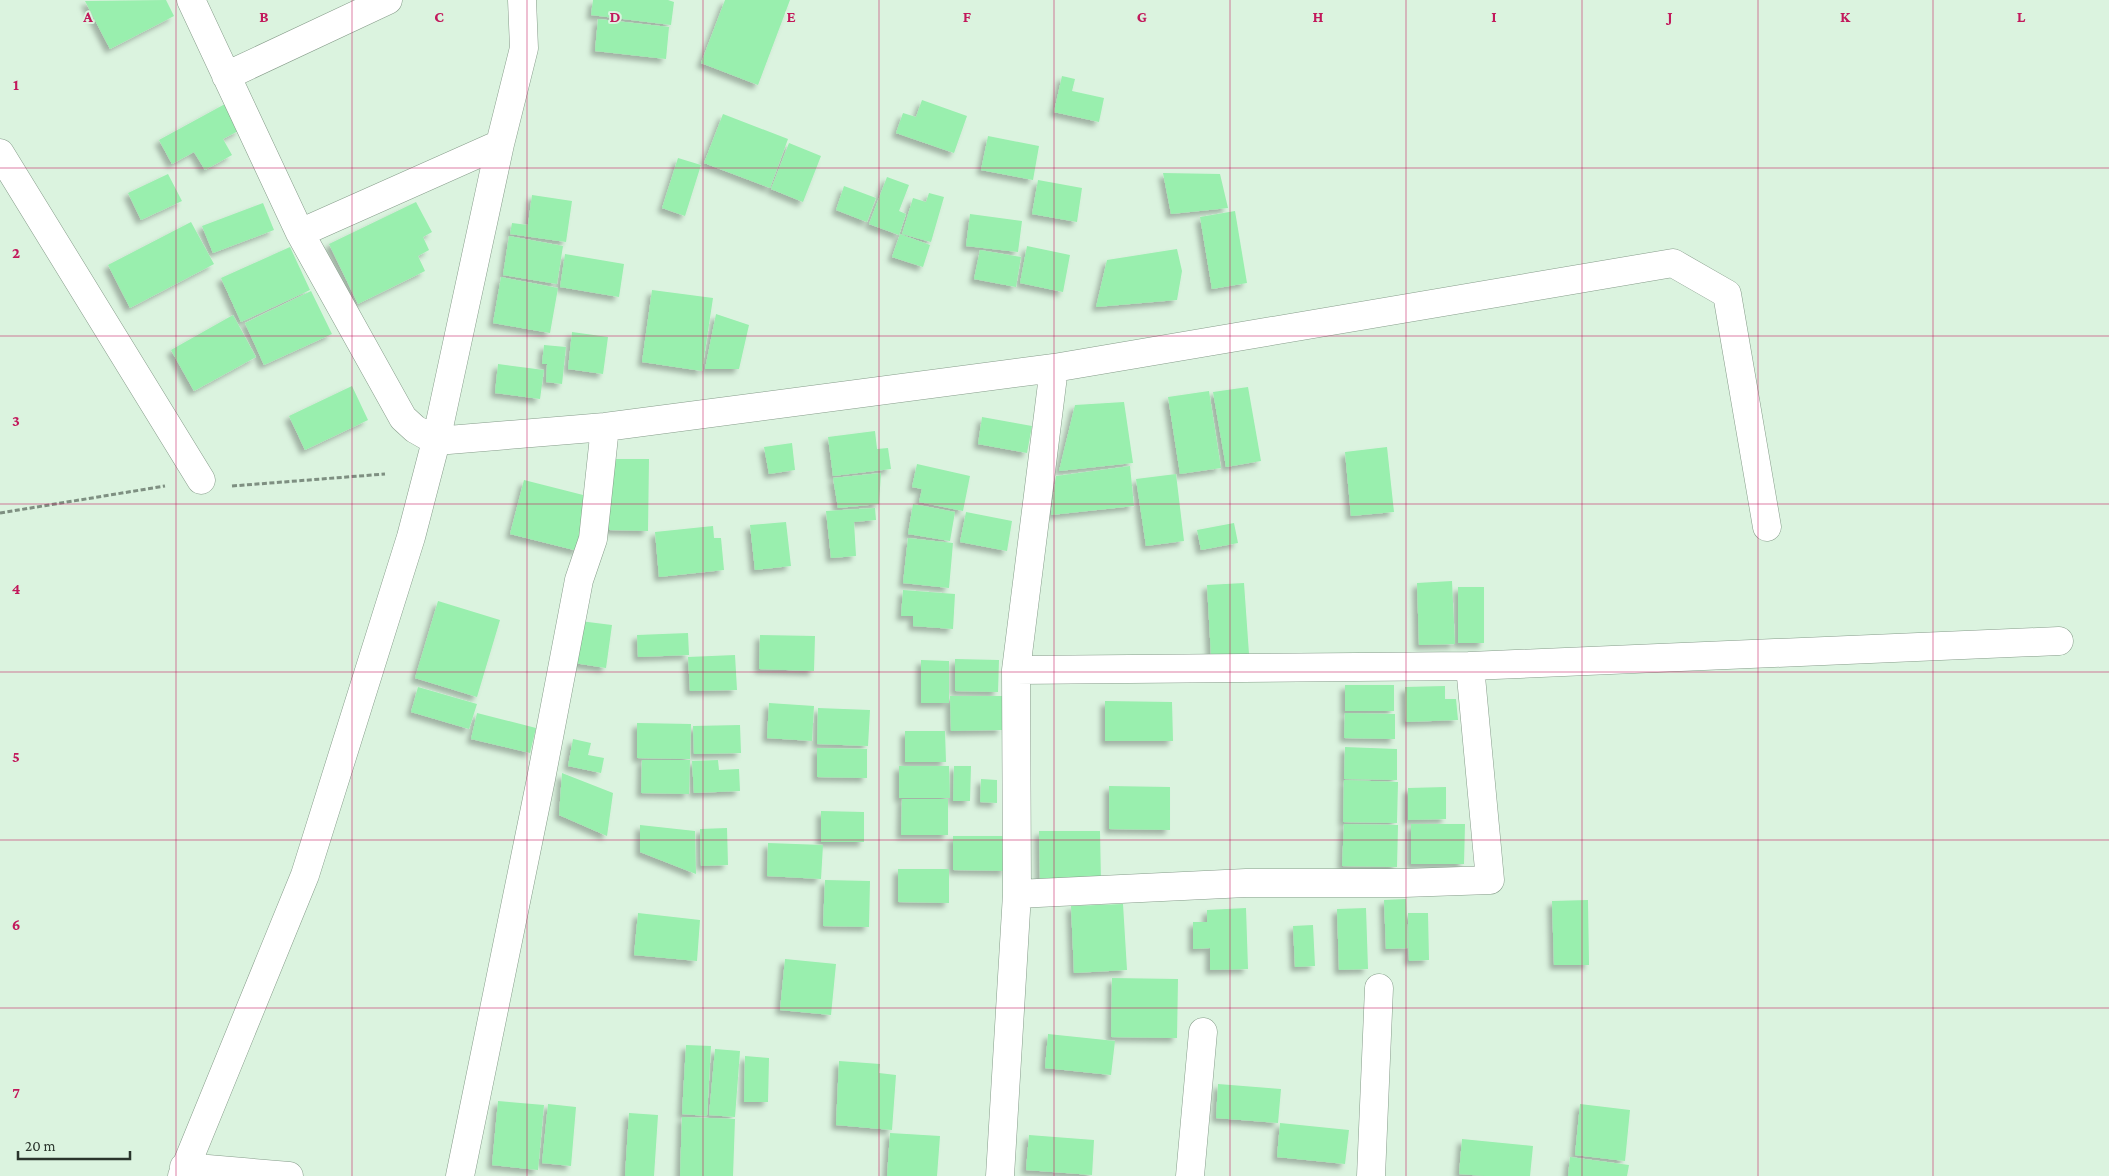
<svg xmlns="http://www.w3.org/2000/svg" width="2109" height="1176" font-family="'Crimson Pro',serif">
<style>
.building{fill:#99efae;filter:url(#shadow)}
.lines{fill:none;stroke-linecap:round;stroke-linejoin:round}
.minor-casing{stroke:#869c8a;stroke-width:29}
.path{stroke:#7e8f81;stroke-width:3;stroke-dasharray:5 2.5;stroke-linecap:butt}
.minor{stroke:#fff;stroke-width:28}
.grid{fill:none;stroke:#c2185b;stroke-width:1;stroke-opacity:0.55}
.grid-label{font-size:16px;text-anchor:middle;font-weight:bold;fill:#c2185b;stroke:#dbf3df;stroke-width:4;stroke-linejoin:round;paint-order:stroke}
</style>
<defs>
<filter id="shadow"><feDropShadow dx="-4.5" dy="4.5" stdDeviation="2.5" flood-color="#0004"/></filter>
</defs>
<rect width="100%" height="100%" fill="#dbf3df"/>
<!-- building -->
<path class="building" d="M166,0L174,16L110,49L85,1Z
M593,0H668L674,2L671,25L591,15Z
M725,0H790L758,85L701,63Z
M598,19L669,27L666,59L595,51Z
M1062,76L1075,79L1072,91L1104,98L1099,122L1054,112Z
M922,100L967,116L954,153L896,133L903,113L916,117Z
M225,104L240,130L223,139L232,155L205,170L194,152L172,164L159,140Z
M723,114L788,139L770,188L704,163Z
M988,136L1039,146L1033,180L981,170Z
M789,143L821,156L803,202L771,189Z
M678,158L701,165L685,216L662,208Z
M1163,173L1220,174L1228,208L1171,214Z
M168,174L182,201L141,220L128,193Z
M887,177L909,185L899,211L906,214L899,235L869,224Z
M1038,180L1082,188L1077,222L1032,214Z
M844,186L876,198L867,222L836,210Z
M929,193L944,197L931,242L902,234L913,198L926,202Z
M532,195L572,201L566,242L510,234L512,223L528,225Z
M416,202L432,232L423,237L429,250L418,256L425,271L358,304L329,244Z
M263,203L274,230L213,253L202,226Z
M1235,211L1247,283L1212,289L1200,217Z
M970,214L1022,221L1018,252L966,246Z
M191,222L214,264L130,308L108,265Z
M900,234L930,245L923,267L892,257Z
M509,236L563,246L557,284L503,275Z
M1027,246L1070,255L1063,292L1020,283Z
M290,247L310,290L241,322L221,278Z
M1177,249L1182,271L1177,300L1096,307L1107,260Z
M980,250L1021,257L1016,287L974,279Z
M565,254L624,264L619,297L560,287Z
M501,277L558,288L550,333L493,323Z
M652,290L713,298L702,371L642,362Z
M311,291L332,334L264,365L245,323Z
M716,314L749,325L739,369H705Z
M233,315L256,357L194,391L171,350Z
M572,332L608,337L603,374L568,369Z
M544,345L566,347L562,384L546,382L547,364H542Z
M498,364L544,370L540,399L495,393Z
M352,386L368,420L305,450L289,416Z
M1248,387L1261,461L1226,467L1213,392Z
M1209,391L1221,468L1180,474L1168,397Z
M1124,402L1133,463L1059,471L1075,405Z
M982,417L1032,426L1027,453L978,444Z
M875,431L877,449L888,448L891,469L833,476L828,437Z
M792,443L795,470L769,474L764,447Z
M1387,447L1394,512L1351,516L1345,452Z
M610,459H649L648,531L609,530Z
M917,464L970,476L963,511L919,502L922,489L912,487Z
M1130,466L1134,506L1051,515L1056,476Z
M881,473L879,504L838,508L833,478Z
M1176,474L1184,541L1146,546L1136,479Z
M524,480L591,497L578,551L510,534Z
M913,504L955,512L950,541L908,534Z
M875,508L876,520L854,522L856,556L831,558L826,511Z
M966,512L1012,521L1007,551L960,542Z
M786,522L791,566L755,570L750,525Z
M1234,523L1238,543L1201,550L1197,530Z
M713,526L714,538H721L724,570L659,577L655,532Z
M908,538L953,543L949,588L903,583Z
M1452,581L1455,644L1419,645L1417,583Z
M1244,583L1249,654L1211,656L1207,585Z
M1458,587H1484V643H1458Z
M903,590L955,594L953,629L913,626V616H901Z
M438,601L500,620L477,697L415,678Z
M580,621L612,625L606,668L574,663Z
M688,633L689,655L638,657L637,635Z
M760,635L815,636L814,671L759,669Z
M735,655L737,690L690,691L688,657Z
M955,659L999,660L998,692L955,691Z
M921,660L949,661V703H921Z
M1345,685H1394V711H1345Z
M1445,686V699H1456L1458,720L1406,722L1405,687Z
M418,687L477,704L469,729L411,712Z
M950,696H1002V730L951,731Z
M1105,701L1172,702L1173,741H1105Z
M769,703L814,706L812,741L767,738Z
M818,708L870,710L868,746L817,744Z
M477,713L536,728L530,753L471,739Z
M1345,713L1395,714V739L1344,738Z
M637,723L691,724L690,759L637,758Z
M740,725L741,753L694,754L693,726Z
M905,731H945L946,762H905Z
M573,739L591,743L588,755L604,758L601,773L568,766Z
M1345,747L1397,749V780L1344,779Z
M817,748L867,749V778L817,777Z
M642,760H690L689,794L641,793Z
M718,760L719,770L739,769L740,791L694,793L692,761Z
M899,766H949L950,798H899Z
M954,766H971L970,801H953Z
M562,773L613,793L607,836L559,815Z
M981,779L997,780V803L980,802Z
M1344,780L1398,782L1397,823L1343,822Z
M1109,786L1170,787V830L1109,829Z
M1446,787V819L1408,820V788Z
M902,799H948V835H901Z
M821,811L864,812V842H821Z
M1344,824L1398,825L1397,867L1342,866Z
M1411,824H1465L1464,864H1411Z
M640,825L695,831L696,874L640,852Z
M727,828L728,865L701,866L700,829Z
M1039,831H1100L1101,882H1040Z
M953,836H1006V871L953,870Z
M768,843L823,845L821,879L767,876Z
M898,869H949V903L898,902Z
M825,880L870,881L869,927L823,926Z
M1406,899L1408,948L1386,949L1384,900Z
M1588,900L1589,965H1554L1552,901Z
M1123,904L1127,970L1074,973L1071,906Z
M1246,908L1248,969L1210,970V948L1193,949V922H1207V910Z
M1366,908L1368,969L1339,970L1337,909Z
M638,913L700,920L697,961L634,955Z
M1408,913H1428L1429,960L1409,961Z
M1313,925L1315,966L1295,967L1293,926Z
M785,959L836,964L831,1015L780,1010Z
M1112,978L1178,979L1177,1038L1111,1037Z
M1048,1034L1115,1041L1111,1075L1045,1068Z
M686,1045L711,1046L707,1116L682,1114Z
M715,1049L740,1051L735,1117L709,1115Z
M745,1056L769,1058L768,1102H744Z
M839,1061L880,1064L879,1073L896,1075L892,1130L836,1125Z
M1218,1084L1281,1089L1278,1123L1216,1118Z
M498,1101L544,1105L538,1170L492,1165Z
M548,1104L576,1107L571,1166L542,1163Z
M1580,1104L1630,1110L1625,1161L1575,1155Z
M629,1113L658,1115L654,1176H625Z
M682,1117L735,1119L733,1176H680Z
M1280,1123L1349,1130L1345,1164L1277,1157Z
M890,1133L940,1136L937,1176H887Z
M1029,1135L1094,1140L1092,1175L1026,1170Z
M1462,1139L1533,1146L1530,1176H1485L1459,1174Z
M1570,1157L1629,1165L1627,1176H1568Z"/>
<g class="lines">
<defs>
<path id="minor" d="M191,0L300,233L403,418L415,429L436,441L605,427L1054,368L1673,263L1727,294L1767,527
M226,76L388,0
M0,153L201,480
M300,233L500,144
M1054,368L1016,670L1470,666L2059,641
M1016,670L1017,894
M184,1167L289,1176
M182,1176L305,875L411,537L436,441L500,144L524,48L522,0
M460,1176L541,779L579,580L593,539L605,427
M1000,1176L1017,894L1246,883H1404L1490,880L1470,666
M1190,1176L1203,1032
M1371,1176L1379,988"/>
</defs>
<!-- minor casing -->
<use href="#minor" class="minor-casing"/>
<!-- path -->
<path class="path" d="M232,486L385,474
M0,513L165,486"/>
<!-- minor -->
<use href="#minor" class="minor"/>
</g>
<!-- grid -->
<path class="grid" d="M176,0V1176M352,0V1176M527,0V1176M703,0V1176M879,0V1176M1054,0V1176M1230,0V1176M1406,0V1176M1582,0V1176M1758,0V1176M1933,0V1176M0,168H2109M0,336H2109M0,504H2109M0,672H2109M0,840H2109M0,1008H2109"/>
<g class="grid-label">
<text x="88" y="22">A</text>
<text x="264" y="22">B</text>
<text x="439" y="22">C</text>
<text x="615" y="22">D</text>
<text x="791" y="22">E</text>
<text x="967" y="22">F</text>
<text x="1142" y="22">G</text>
<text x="1318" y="22">H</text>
<text x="1494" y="22">I</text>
<text x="1670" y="22">J</text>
<text x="1845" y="22">K</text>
<text x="2021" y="22">L</text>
<text x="16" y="90">1</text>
<text x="16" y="258">2</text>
<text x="16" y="426">3</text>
<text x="16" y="594">4</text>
<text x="16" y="762">5</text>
<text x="16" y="930">6</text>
<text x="16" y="1098">7</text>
</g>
<!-- scale -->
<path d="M18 1151v8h112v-8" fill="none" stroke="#2a342c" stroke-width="2.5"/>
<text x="25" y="1151" font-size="15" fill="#2a342c" stroke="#dbf3df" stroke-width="4" paint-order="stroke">20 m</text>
</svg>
